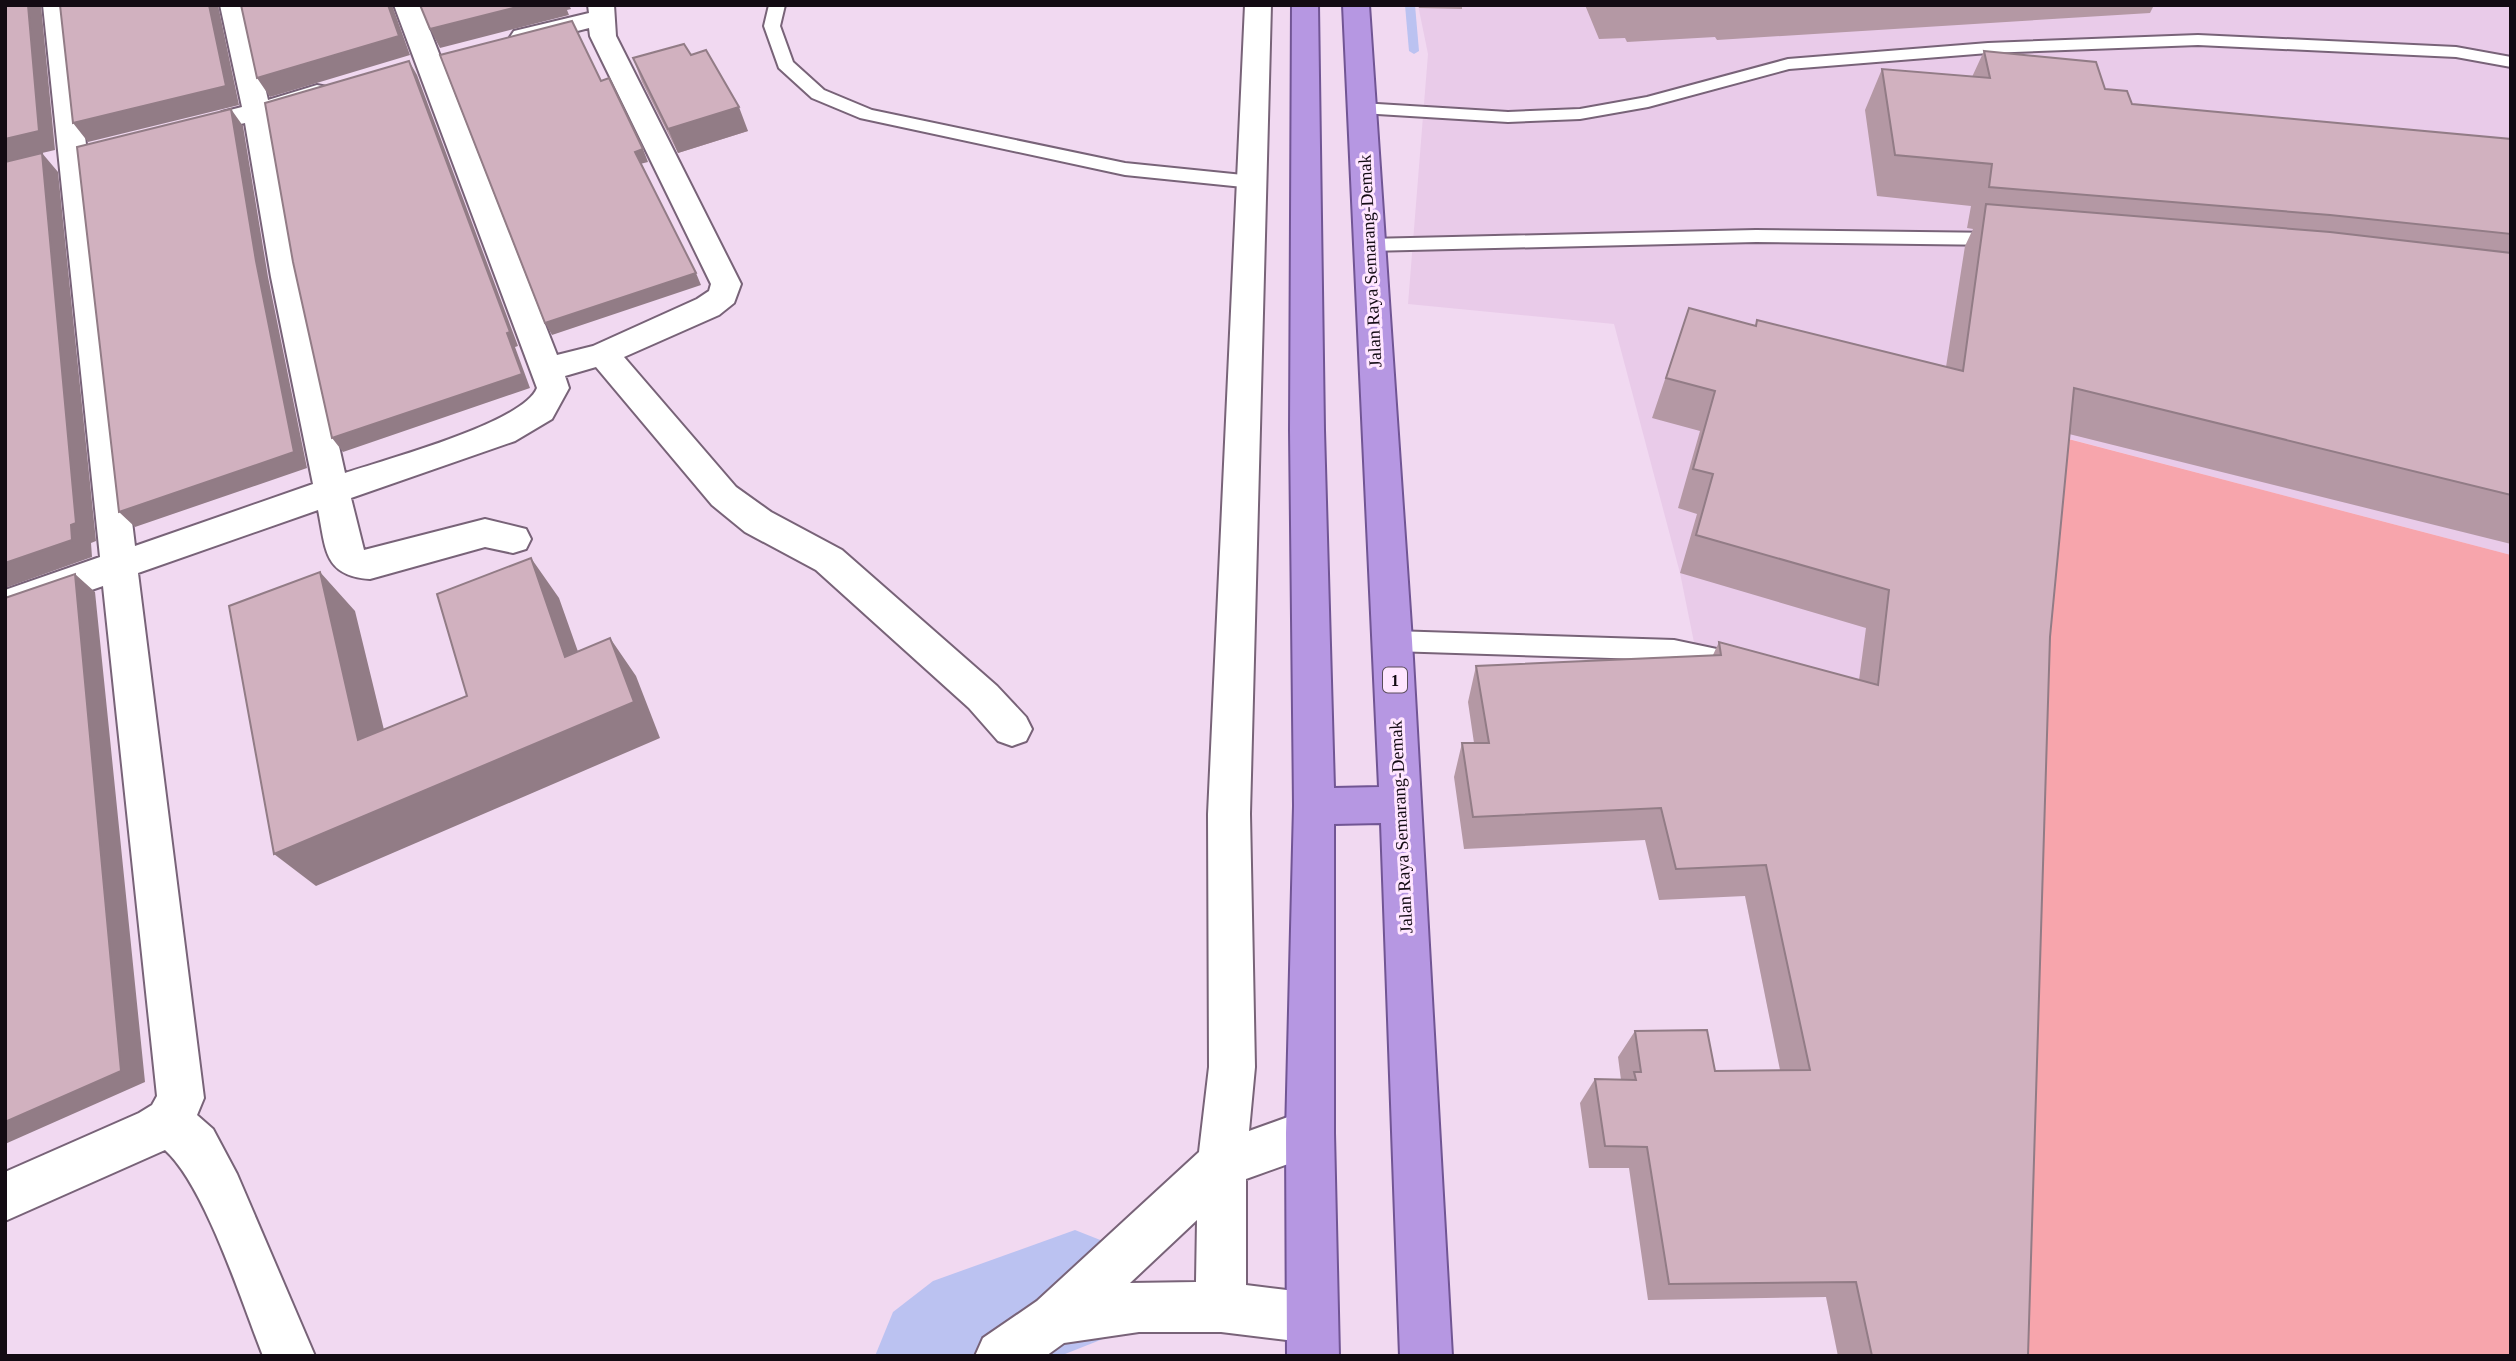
<svg xmlns="http://www.w3.org/2000/svg" width="2516" height="1361" font-family="Georgia,serif">
<style>
.built{fill:#e9cbe9}
.green{fill:#f7a5ac}
.lines{fill:none;stroke-linecap:round;stroke-linejoin:round}
.stream{fill:#bbc2f1;fill-rule:evenodd}
.river{fill:#bbc2f1;fill-rule:evenodd}
.service-casing{stroke:#786378;stroke-width:4}
.minor-casing{stroke:#786378;stroke-width:4}
.trunk-casing{stroke:#715594;stroke-width:4}
.service{fill:#fff;fill-rule:evenodd}
.minor{fill:#fff;fill-rule:evenodd}
.trunk{fill:#b697e2;fill-rule:evenodd}
.wall{fill:#b498a4}
.shaded-wall{fill:#927c86}
.building{fill:#d1b1bf;stroke:#927c86;stroke-width:2}
.labels{text-anchor:middle;stroke-width:6;stroke-linejoin:round;paint-order:stroke}
.shield{fill:#ffe6ff;stroke:#5a4d5a;stroke-width:2}
.shield-label{font-size:16px;font-weight:bold;fill:#130b13}
.street-label{font-size:18px;fill:#130b13;stroke:#ffe6ff}
</style>
<rect width="100%" height="100%" fill="#f1d9f1"/>
<!-- built -->
<path class="built" d="M1418,5H2511V555L2058,436L1838,1356L1680,573L1614,324L1408,304L1428,54Z"/>
<!-- green -->
<path class="green" d="M2057,436L2511,555V1356H2015Z"/>
<g class="lines">
<!-- stream -->
<path class="stream" d="M1405,5H1415L1419,51L1414,54L1409,51Z"/>
<!-- river -->
<path class="river" d="M1075,1230L1118,1247L1135,1290L1118,1333L1060,1356H875L893,1312L933,1281Z"/>
<defs>
<path id="service" d="M769,5H785L780,26L793,62L824,90L872,110L1125,163L1253,176L1262,182L1253,188L1125,175L860,118L812,98L779,68L764,26Z
M2198,35L2456,47L2511,57V67L2456,57L2198,45L1988,53L1789,69L1648,107L1580,119L1508,122L1361,113L1352,108L1361,103L1508,112L1580,109L1647,97L1788,59L1988,43Z
M1756,230L2000,233L2010,239L2000,245L1756,242L1368,251L1358,245L1368,239Z
M1393,631L1674,640L1731,652L1740,655L1743,662L1740,669L1731,672L1674,660L1393,651L1385,648L1381,641L1385,634Z"/>
<path id="minor" d="M43,5H69L135,546L313,484L271,277L245,123L232,126L222,124L218,118L222,112L242,107L220,5H246L268,100L317,85L327,87L331,93L327,99L272,116L301,277L345,473C384,460 523,423 537,388L394,5H420L557,355L593,346L697,299L709,291L711,284L590,36L589,28L523,45L514,43L510,37L514,31L589,13L588,5H614L616,36L741,284L734,303L719,315L624,357L736,487L771,512L842,550L997,686L1026,717L1032,729L1026,741L1012,746L998,741L969,708L816,570L745,532L712,505L596,367L565,376L569,388L552,419L515,441L351,498L364,550L485,519L526,529L531,539L526,549L513,553L485,547L370,579C323,576 326,548 318,510L138,573L204,1098L197,1115L213,1129L237,1174L315,1356H263C242,1303 205,1186 165,1150L5,1221V1172L139,1113L152,1105L157,1096L103,586L5,620V590L100,557Z
M1245,5H1271L1250,814L1255,1067L1249,1131L1310,1109L1327,1116L1334,1133L1327,1150L1246,1179V1285L1312,1293L1330,1300L1337,1318L1330,1336L1312,1343L1221,1332H1139L1064,1343L1046,1356H975L983,1338L1037,1301L1199,1152L1209,1067L1208,814ZM1197,1220L1196,1282L1130,1283Z"/>
<path id="trunk" d="M1292,5H1318L1324,430L1334,788L1379,787L1343,5H1369L1412,641L1452,1356H1400L1381,823L1334,824V1133L1339,1356H1287L1286,1133L1294,806L1290,430Z"/>
</defs>
<!-- service casing -->
<use href="#service" class="service-casing"/>
<!-- minor casing -->
<use href="#minor" class="minor-casing"/>
<!-- trunk casing -->
<use href="#trunk" class="trunk-casing"/>
<!-- service -->
<use href="#service" class="service"/>
<!-- minor -->
<use href="#minor" class="minor"/>
<!-- trunk -->
<use href="#trunk" class="trunk"/>
</g>
<!-- wall -->
<path class="wall" d="M1418,5H1462V9L1419,8Z
M1585,5H2154L2150,13L1717,40L1715,37L1627,42L1625,38L1599,39Z
M1984,51L2105,89L2132,104L2511,139V544L2069,434L2050,637L2028,1356H1838L1826,1297L1648,1300L1629,1168H1589L1580,1103L1595,1079L1621,1080L1618,1057L1635,1031L1715,1071L1780,1070L1745,896L1659,900L1645,840L1464,849L1454,777L1462,743H1474L1468,702L1476,666L1713,655L1719,642L1859,680L1866,628L1680,573L1697,514L1678,508L1700,431L1652,418L1689,308L1755,326L1757,320L1946,367L1965,246L1973,229L1967,228L1971,206L1877,196L1865,110L1882,69L1972,77Z
M691,55L748,131L678,153L642,82L633,58Z"/>
<!-- shaded-wall -->
<path class="shaded-wall" d="M28,5H41L55,150L42,153L58,172L96,541L91,543L92,557L5,588V139Z
M209,5H218L239,105L88,142L73,123Z
M388,5H392L410,55L270,97L257,78Z
M525,5H569L571,9L567,10L569,15L440,48L430,29Z
M409,61L417,75L518,346L515,347L530,388L343,452L332,438Z
M739,107L748,131L678,153L668,129Z
M231,109L243,126L268,277L307,468L135,527L119,512L256,261Z
M643,149L648,162L640,164L635,152Z
M696,273L701,285L552,335L545,323Z
M531,558L559,598L593,694L565,657Z
M320,572L355,611L395,775L358,740Z
M75,574L95,592L145,1082L5,1144V1122Z
M610,638L636,676L660,738L316,886L274,854Z"/>
<!-- building -->
<path class="building" d="M5,5H28L39,131L5,139Z
M60,5H209L226,86L73,123Z
M241,5H388L399,36L257,78Z
M420,5H525L430,29Z
M572,21L601,81L609,78L643,149L635,152L696,273L545,323L440,55Z
M684,44L691,55L706,50L739,107L668,129L633,58Z
M1984,51L2096,62L2105,89L2127,91L2132,104L2511,139V234L2330,215L1989,187L1992,164L1895,155L1882,69L1990,78Z
M409,61L510,332L507,333L522,374L332,438L293,262L265,103Z
M231,109L256,261L294,452L119,512L77,147Z
M42,153L76,523L71,525L72,540L5,563V162Z
M1986,204L2330,232L2511,253V495L2074,388L2050,637L2028,1356H1872L1856,1282L1669,1284L1647,1147L1605,1146L1595,1079L1636,1080L1634,1072H1641L1635,1031L1707,1030L1715,1071L1810,1070L1766,865L1676,869L1661,808L1473,817L1462,743H1489L1476,666L1721,655L1719,642L1878,685L1889,590L1696,535L1713,474L1693,469L1715,391L1666,378L1689,308L1756,326L1757,320L1963,371Z
M531,558L565,657L610,638L634,702L274,854L229,606L320,572L358,740L467,696L437,594Z
M75,574L121,1071L5,1122V598Z"/>
<g class="labels">
<!-- shield labels -->
<rect class="shield" x="1383" y="667.5" width="24" height="25" rx="5"/>
<g class="shield-label">
<text x="1395" y="686">1</text>
</g>
<!-- street labels -->
<g class="street-label">
<text transform="translate(1370 261) rotate(-93)" y="6">Jalan Raya Semarang-Demak</text>
<text transform="translate(1401 827) rotate(-93)" y="6">Jalan Raya Semarang-Demak</text>
</g>
</g>
<!-- border -->
<rect width="2516" height="1361" fill="none" stroke="#130b13" stroke-width="14"/>
</svg>
